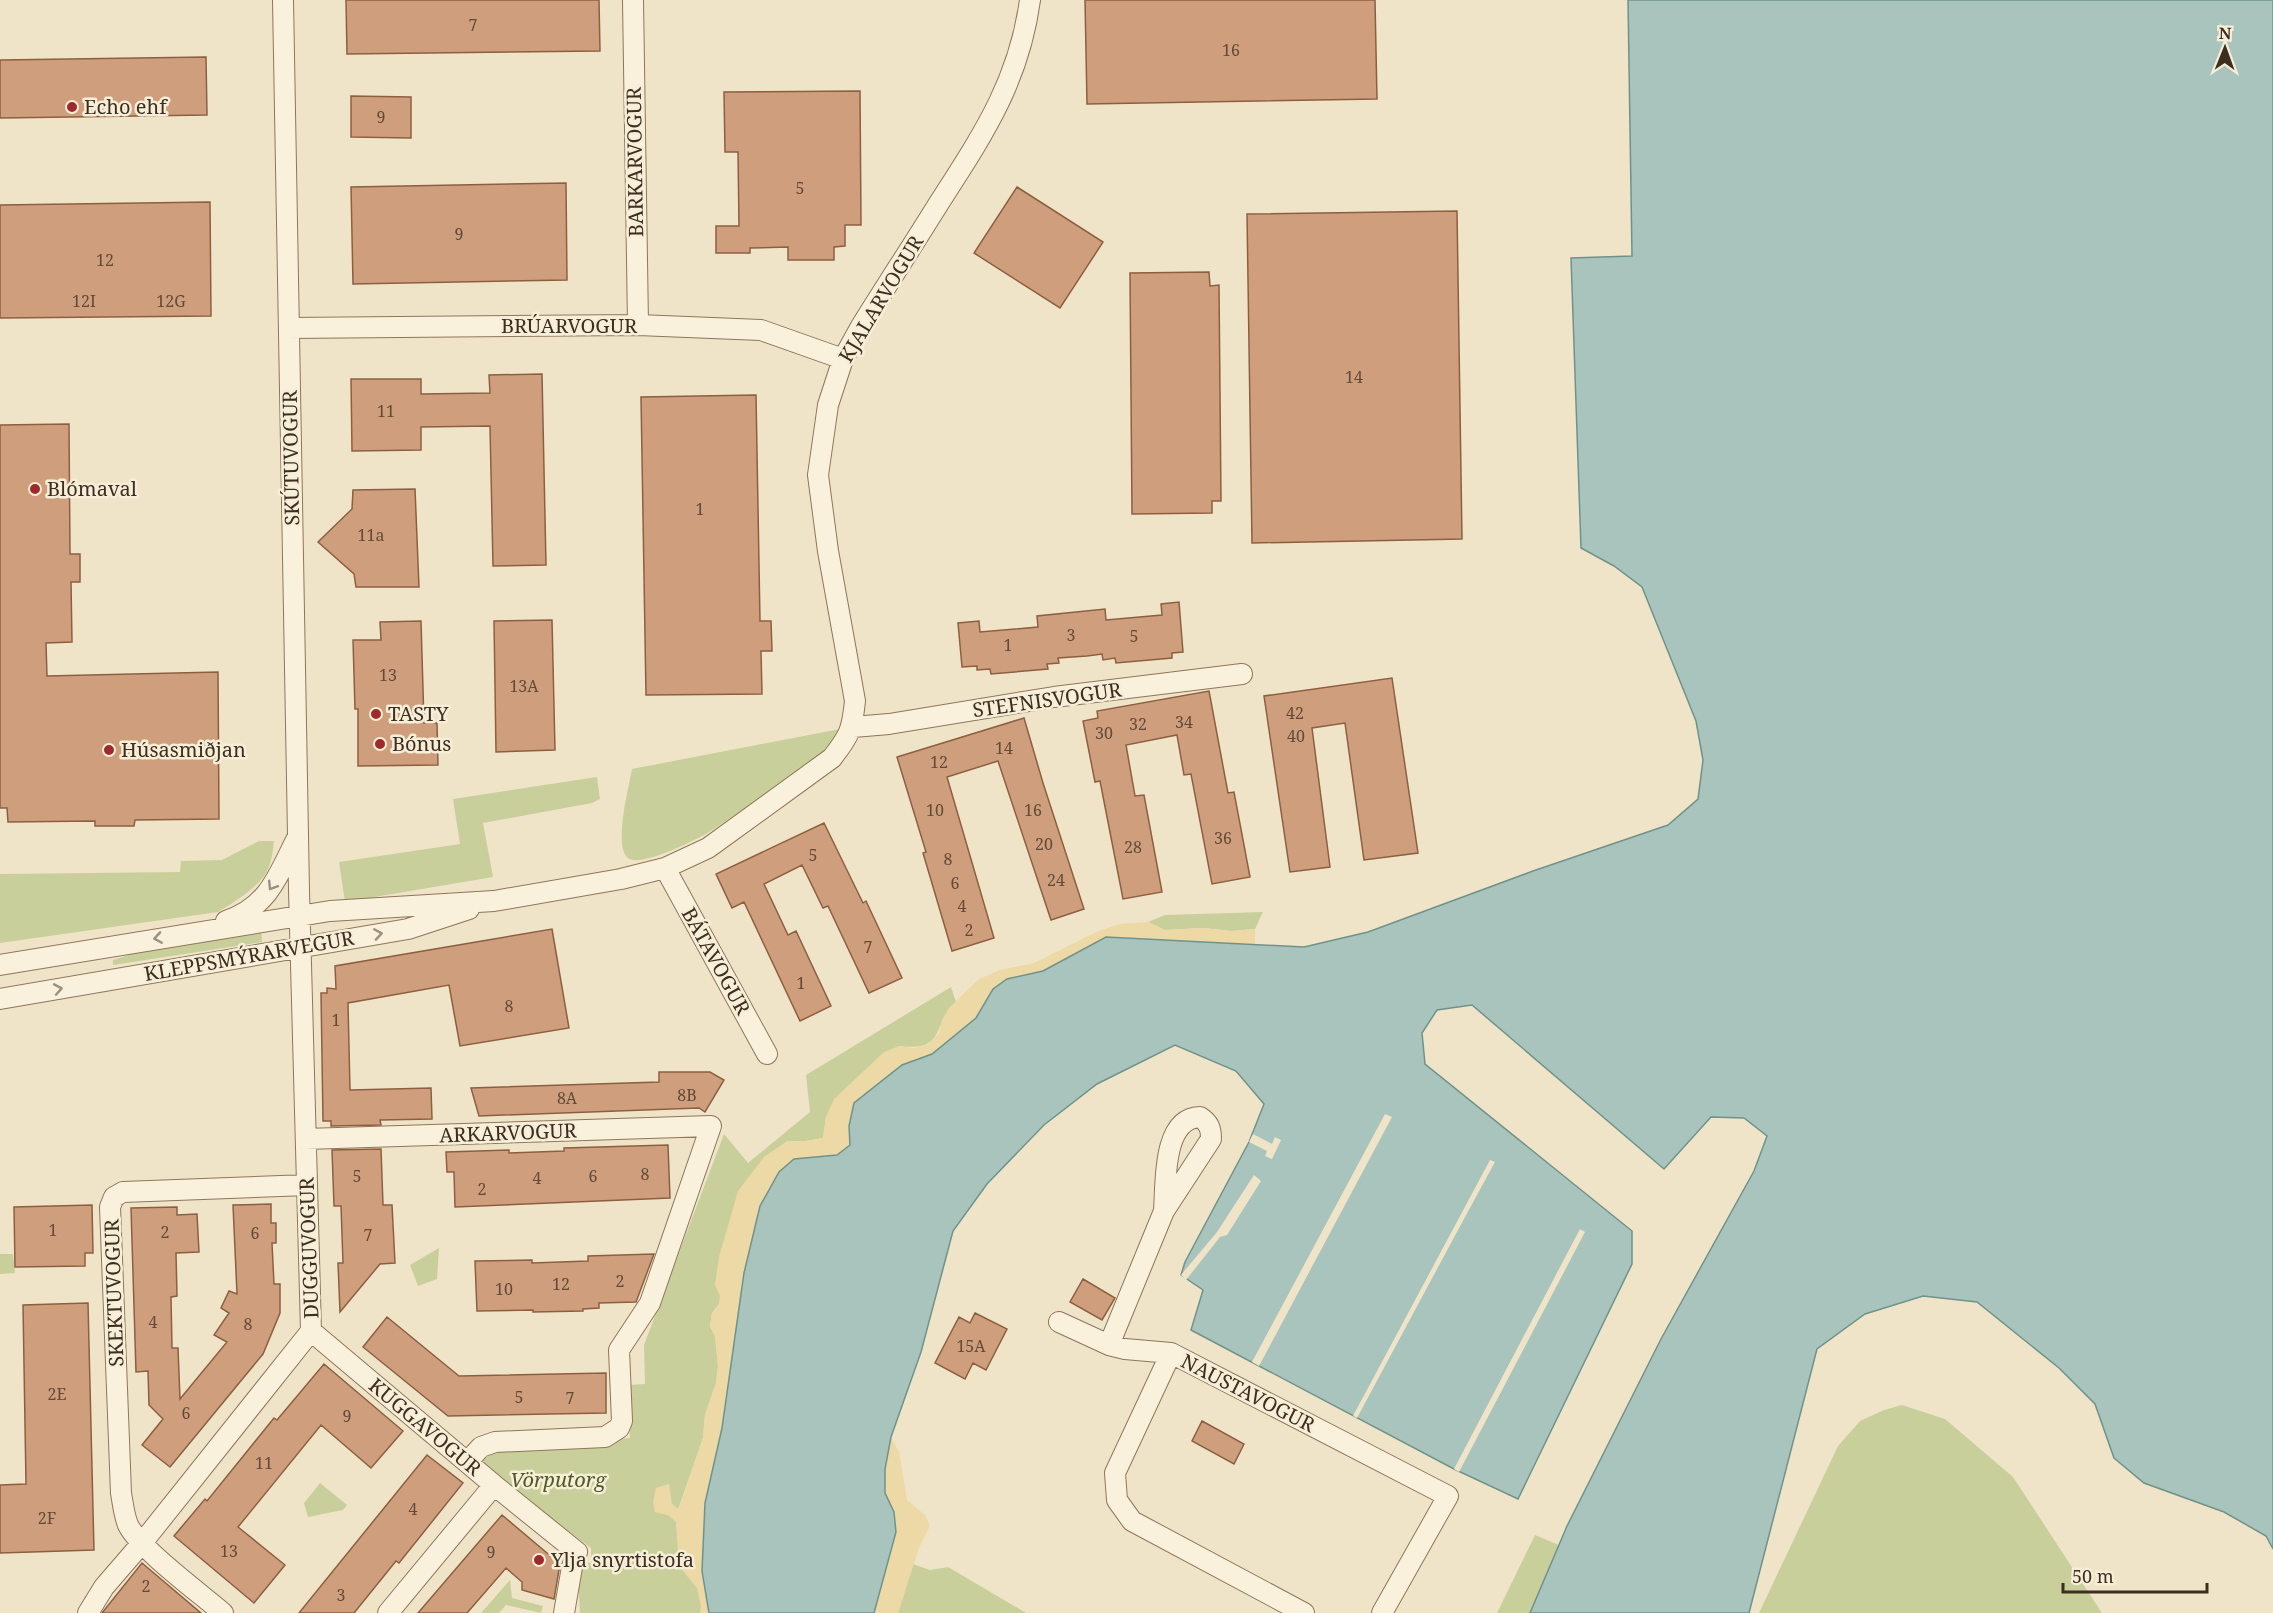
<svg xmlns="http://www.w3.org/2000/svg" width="2273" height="1613" font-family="'Noto Serif',serif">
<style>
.green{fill:#c9cf9b}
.sand{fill:#ecd9a5}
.water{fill:#a9c4bc;stroke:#6f938a;stroke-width:1.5}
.pier{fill:#f0e4c8}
.building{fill:#cf9f7d;stroke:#8d5f41;stroke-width:1.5}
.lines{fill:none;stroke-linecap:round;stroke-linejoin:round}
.minor-casing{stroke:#8d765c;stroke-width:22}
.minor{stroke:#faf1dc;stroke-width:20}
.oneway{stroke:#9c907e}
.poi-dot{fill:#9e2a2b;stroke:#f7eed8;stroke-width:2}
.labels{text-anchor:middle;stroke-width:5;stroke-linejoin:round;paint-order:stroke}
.number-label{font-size:16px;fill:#624a37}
.poi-label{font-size:20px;fill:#3d2e20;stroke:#f7eed8;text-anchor:start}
.street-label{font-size:20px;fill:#3d2e20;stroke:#f7eed8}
.park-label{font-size:20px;font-style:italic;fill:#4d5a26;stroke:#f7eed8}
</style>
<rect width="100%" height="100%" fill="#f0e4c8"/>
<!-- green -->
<path class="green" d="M840,729L841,734L829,748C789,776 750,806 709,832C696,840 640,868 628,858C613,846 629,787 632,769Z
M597,777L600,799L592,803L483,823L493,877L345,902L339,862L460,844L453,799Z
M259,841H274C273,850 272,860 268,869C262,885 233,903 218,912L0,943V874L180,872L181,861L222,860Z
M1263,912L1255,929L1231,931L1203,928L1165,930L1148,922L1165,915Z
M261,928L262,942L113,965V960L157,946Z
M951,987L956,1002C931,1026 946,1052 899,1046L826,1117L823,1138L806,1141H787L715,1284L721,1296L719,1304L712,1313L710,1326L715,1336L718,1366L716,1383L705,1415L703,1438L678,1510L672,1504L655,1511L668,1515L805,1613H580L577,1564L591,1563V1548L479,1464L494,1451L504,1448L616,1442V1439L630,1438L627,1385L645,1384L644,1345L724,1134L748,1163L810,1112L806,1075Z
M439,1248L437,1279L418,1286L410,1265Z
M0,1254H13L15,1273L0,1274Z
M1902,1405L1945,1419L2013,1477L2102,1613H1759L1838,1446L1860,1421L1884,1410Z
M320,1483L347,1505L343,1510L308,1517L304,1503Z
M1535,1535L1559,1545L1530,1613H1497Z
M913,1564L930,1570L948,1567L1026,1613H898Z
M510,1580L512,1598L543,1606L541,1613L506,1605L499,1613H481Z"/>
<!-- sand -->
<path class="sand" d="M1148,922L1165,930L1203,928L1231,931L1255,929V944L1106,937L1043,971L1007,979L993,989L977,1018L932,1055L902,1065L849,1126L850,1145L837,1155L815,1157L744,1273L722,1428L705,1503L702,1571L709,1613H700L701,1607L697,1588L679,1566L676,1522L668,1515L655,1512L653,1502L656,1488L669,1484L672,1504L679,1509L703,1438L705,1415L716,1383L718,1366L715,1336L710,1326L712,1313L719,1304L720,1296L715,1285L719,1257L738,1191L764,1157L787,1141H806L823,1138L826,1117L834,1099L884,1052L899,1046L915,1048L928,1044L939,1033L942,1020L949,1008L979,979L1000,970L1034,963L1098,931L1120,924Z
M891,1437L899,1452L907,1500L925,1515L930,1526L919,1548L898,1613H874L894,1512L885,1493V1469Z"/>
<!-- water -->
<path class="water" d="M1628,0H2273V1549L2266,1536L2224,1512L2144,1483L2114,1458L2095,1404L2059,1368L1977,1302L1923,1296L1865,1314L1817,1349L1749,1613H1530L1567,1526L1661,1339L1754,1171L1767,1136L1744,1118L1711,1117L1664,1169L1472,1005L1437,1010L1422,1033L1425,1064L1632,1231V1264L1518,1499L1454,1469L1191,1330L1203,1290L1181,1275L1185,1262L1249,1142L1264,1104L1236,1071L1175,1045L1097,1084L1044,1125L987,1184L953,1231L921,1352L891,1437L885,1469V1493L894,1512L896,1532L874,1613H709L702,1571L705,1503L722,1428L744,1273L760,1206L779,1172L794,1159L837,1155L850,1145L849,1126L854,1103L902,1065L932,1054L976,1018L993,989L1007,979L1043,971L1106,937L1304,947L1368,932L1533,871L1668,825L1698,799L1703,760L1696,721L1642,587L1614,566L1581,548L1571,258L1632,256Z"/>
<!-- pier -->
<path class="pier" d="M1385,1114L1392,1117L1377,1145L1259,1366L1252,1362Z
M1253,1134L1272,1144L1275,1137L1281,1140L1272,1159L1265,1156L1267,1151L1249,1142Z
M1490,1160L1495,1162L1465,1217L1357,1418L1353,1416Z
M1254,1175L1261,1181L1227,1235L1220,1237L1186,1280L1181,1275L1217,1232Z
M1580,1229L1585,1232L1459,1472L1454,1469Z"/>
<!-- building -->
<path class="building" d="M346,0H599L600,51L347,54Z
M1085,0H1375L1377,99L1087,104Z
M206,57L207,115L0,118V60Z
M860,91L861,225H845V246L834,247V260H788V247L750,248V253H716V226H739L738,152H725L724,92Z
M351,96L411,97V138L351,137Z
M566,183L567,280L353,284L351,187Z
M1017,187L1103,242L1060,308L974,253Z
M210,202L211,316L0,318V205Z
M1457,211L1462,539L1252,543L1247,214Z
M1209,272L1210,286L1219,285L1221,501H1212V513L1132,514L1130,273Z
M542,374L546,565L493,566L490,426L421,427V450L352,451L351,379H421V394L490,393L489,375Z
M756,395L760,621H771L772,651H761L762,694L646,695L641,397Z
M69,424L70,554H80V582H71L72,642L46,643L47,676L218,672L219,819L135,820L134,826H95V821L8,822L7,808H0V425Z
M415,489L419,587H356L354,574L318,542L352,509L353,490Z
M1179,602L1183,652L1172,653V658L1116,663L1115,658L1103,660L1102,654L1087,656L1058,658L1059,663L1047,664L1048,669L991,674L990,669L977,670V666L962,667L958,623L979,621L980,632L1038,627L1037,616L1105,609L1106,620L1162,615L1161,604Z
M552,620L555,750L496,752L494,621Z
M421,621L424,723H437L438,765L358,766V709H355L353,640H381L380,622Z
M1392,678L1418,853L1364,860L1345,723L1312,728L1330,867L1290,872L1264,696Z
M1209,691L1228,793L1234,792L1250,877L1212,884L1191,774L1184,775L1177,735L1126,745L1135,796L1144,795L1162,892L1123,899L1100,781L1095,782L1083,721L1098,718L1097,711Z
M1024,718L1043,783L1084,909L1051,920L998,761L947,777L994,938L952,951L923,853L926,852L897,757Z
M824,823L863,903L866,901L902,978L869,993L828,906L823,908L802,865L764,884L788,935L796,931L831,1006L800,1021L744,902L732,908L716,874Z
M552,929L569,1028L460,1046L449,985L348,1003L350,1090L431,1088L432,1119L380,1120L381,1125L331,1126V1121H323L321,993H327V988L336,989L335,966Z
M659,1072H710L724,1080L705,1112L699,1108L479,1116L471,1088L659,1082Z
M668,1145L670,1198L455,1207L454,1172H447L446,1152L509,1150V1153L564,1151V1148Z
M381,1149L383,1205H392L395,1263L380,1264L340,1312L338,1263H343L341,1206H334L332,1150Z
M271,1204V1223H276V1243H272L274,1284H280V1313L263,1354L170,1467L142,1445L163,1419L149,1405L148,1371L136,1372L131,1208L177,1207V1215L197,1214L199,1252L176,1253L177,1296L171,1297L172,1348H178L180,1399L227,1342L214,1335L229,1313L221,1308L229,1291L237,1294L233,1205Z
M92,1205L93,1253H85V1266L15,1267L14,1207Z
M654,1254L636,1302L599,1303V1308L583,1309V1311L533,1312V1310L477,1311L475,1261L532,1260V1263L588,1261V1256Z
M1083,1279L1115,1298L1102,1320L1070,1302Z
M88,1303L94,1550L0,1553V1485L26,1484L23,1305Z
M975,1313L1007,1329L986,1370L973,1363L965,1379L935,1363L959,1317L970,1323Z
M387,1317L459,1376L606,1373V1413L448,1416L363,1347Z
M324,1364L403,1431L371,1468L321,1425L238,1527L285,1565L254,1603L174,1536L205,1499L207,1501L274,1418L277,1420Z
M1202,1421L1244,1444L1234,1464L1192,1441Z
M427,1455L463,1483L399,1563L396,1561L354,1613H299Z
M502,1515L560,1564L554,1599L522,1590V1582L506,1568L467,1613H418Z
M142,1563L201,1613H102Z"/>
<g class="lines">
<defs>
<path id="minor" d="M633,0L638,325
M289,328L638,325L761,330L843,359
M853,727L889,724L1054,697L1242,674
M665,868L767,1054
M226,921C268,907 278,876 296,840
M0,965L330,911L494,901L621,879L665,868L708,848L832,758C850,735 852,730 855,701L828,551L818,475L828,405L843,359L860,328C886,286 913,245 939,203C982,136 1019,82 1030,0
M0,999L408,929L469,909
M306,1139L711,1126L650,1303L619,1350L622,1421L619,1428L605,1437L495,1442L481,1447L467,1462
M1059,1322L1109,1345L1125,1349L1171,1353
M311,1331L494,1485L388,1613
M1109,1345L1164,1211L1211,1139C1211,1128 1209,1123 1200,1117C1162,1118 1166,1184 1164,1211
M494,1485L577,1552L572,1567L564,1613
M88,1613L104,1587L142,1543L311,1331L299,891L283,0
M223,1613C201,1594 140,1549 128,1525C124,1515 123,1504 121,1493L110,1207L114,1197L123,1192L307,1185
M1304,1613L1132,1521L1117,1500L1115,1473L1171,1353L1448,1496L1382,1613"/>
</defs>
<!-- minor casing -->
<use href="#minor" class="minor-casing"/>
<!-- minor -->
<use href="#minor" class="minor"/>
</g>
<!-- one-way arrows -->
<defs><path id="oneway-chevron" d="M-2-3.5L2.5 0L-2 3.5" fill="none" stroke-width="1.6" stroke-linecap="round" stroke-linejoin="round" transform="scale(1.5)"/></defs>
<g class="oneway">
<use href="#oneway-chevron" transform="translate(272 886) rotate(122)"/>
<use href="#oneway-chevron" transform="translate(378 934) rotate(-9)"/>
<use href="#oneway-chevron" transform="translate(158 938) rotate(171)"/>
<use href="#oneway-chevron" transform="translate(58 989) rotate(-10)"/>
</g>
<!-- markers -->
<g class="poi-dot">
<circle cx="72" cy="107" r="6"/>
<circle cx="35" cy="489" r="6"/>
<circle cx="376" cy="714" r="6"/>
<circle cx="380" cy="744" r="6"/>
<circle cx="109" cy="750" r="6"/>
<circle cx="539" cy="1560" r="6"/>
</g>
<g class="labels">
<!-- number labels -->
<g class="number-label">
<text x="473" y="31">7</text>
<text x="1231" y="56">16</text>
<text x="381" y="123">9</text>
<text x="800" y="194">5</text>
<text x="459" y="240">9</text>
<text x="105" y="266">12</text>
<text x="84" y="307">12I</text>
<text x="171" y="307">12G</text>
<text x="1354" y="383">14</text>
<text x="386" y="417">11</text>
<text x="700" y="515">1</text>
<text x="371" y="541">11a</text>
<text x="1071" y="641">3</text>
<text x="1134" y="642">5</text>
<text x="1008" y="651">1</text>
<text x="388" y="681">13</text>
<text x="524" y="692">13A</text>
<text x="1295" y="719">42</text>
<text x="1184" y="728">34</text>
<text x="1138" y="730">32</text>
<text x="1104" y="739">30</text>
<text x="1296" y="742">40</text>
<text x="1004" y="754">14</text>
<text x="939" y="768">12</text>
<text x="935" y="816">10</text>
<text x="1033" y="816">16</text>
<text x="1223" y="844">36</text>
<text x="1044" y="850">20</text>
<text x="1133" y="853">28</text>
<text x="813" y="861">5</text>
<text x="948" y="865">8</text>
<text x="1056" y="886">24</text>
<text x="955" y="889">6</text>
<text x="962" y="912">4</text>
<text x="969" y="936">2</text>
<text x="868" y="953">7</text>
<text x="801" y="989">1</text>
<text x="509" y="1012">8</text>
<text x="336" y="1026">1</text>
<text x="687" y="1101">8B</text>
<text x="567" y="1104">8A</text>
<text x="645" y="1180">8</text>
<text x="357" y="1182">5</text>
<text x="593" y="1182">6</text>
<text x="537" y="1184">4</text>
<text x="482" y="1195">2</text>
<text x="53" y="1236">1</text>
<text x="165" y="1238">2</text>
<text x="255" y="1239">6</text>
<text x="368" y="1241">7</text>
<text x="620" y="1287">2</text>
<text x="561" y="1290">12</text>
<text x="504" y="1295">10</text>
<text x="153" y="1328">4</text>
<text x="248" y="1330">8</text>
<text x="971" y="1352">15A</text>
<text x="57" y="1400">2E</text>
<text x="519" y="1403">5</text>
<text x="570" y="1404">7</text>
<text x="186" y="1419">6</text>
<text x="347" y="1422">9</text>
<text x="264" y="1469">11</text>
<text x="413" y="1515">4</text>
<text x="47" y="1524">2F</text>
<text x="229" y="1557">13</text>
<text x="491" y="1558">9</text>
<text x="146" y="1592">2</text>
<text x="341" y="1601">3</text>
</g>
<!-- poi labels -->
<g class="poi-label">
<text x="84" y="114">Echo ehf</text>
<text x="47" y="496">Blómaval</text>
<text x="388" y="721">TASTY</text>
<text x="392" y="751">Bónus</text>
<text x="121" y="757">Húsasmiðjan</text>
<text x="551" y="1567">Ylja snyrtistofa</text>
</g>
<!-- street labels -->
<g class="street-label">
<text transform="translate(635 162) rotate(-91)" y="7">BARKARVOGUR</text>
<text transform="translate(881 299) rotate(-59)" y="7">KJALARVOGUR</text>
<text x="569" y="333">BRÚARVOGUR</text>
<text transform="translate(291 458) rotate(-91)" y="7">SKÚTUVOGUR</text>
<text transform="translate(1047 700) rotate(-8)" y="7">STEFNISVOGUR</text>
<text transform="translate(249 956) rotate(-10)" y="7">KLEPPSMÝRARVEGUR</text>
<text transform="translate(716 961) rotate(61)" y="7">BÁTAVOGUR</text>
<text transform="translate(508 1133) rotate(-2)" y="7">ARKARVOGUR</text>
<text transform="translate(309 1248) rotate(-92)" y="7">DUGGUVOGUR</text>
<text transform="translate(114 1293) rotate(-92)" y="7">SKEKTUVOGUR</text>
<text transform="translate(1248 1393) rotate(27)" y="7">NAUSTAVOGUR</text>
<text transform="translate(425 1427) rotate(40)" y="7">KUGGAVOGUR</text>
</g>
<!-- park labels -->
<g class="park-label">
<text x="558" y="1487">Vörputorg</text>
</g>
</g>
<!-- north arrow -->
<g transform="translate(2225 48) rotate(1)" stroke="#f7eed8" stroke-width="4.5" paint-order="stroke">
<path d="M0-4.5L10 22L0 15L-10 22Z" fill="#3d2e20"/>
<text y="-9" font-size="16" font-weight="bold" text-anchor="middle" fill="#3d2e20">N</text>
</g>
<!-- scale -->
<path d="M2063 1583v9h144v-9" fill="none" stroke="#3d2e20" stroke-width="3"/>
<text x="2072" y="1583" font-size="18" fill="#3d2e20" stroke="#f7eed8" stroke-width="4.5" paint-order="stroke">50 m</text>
</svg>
